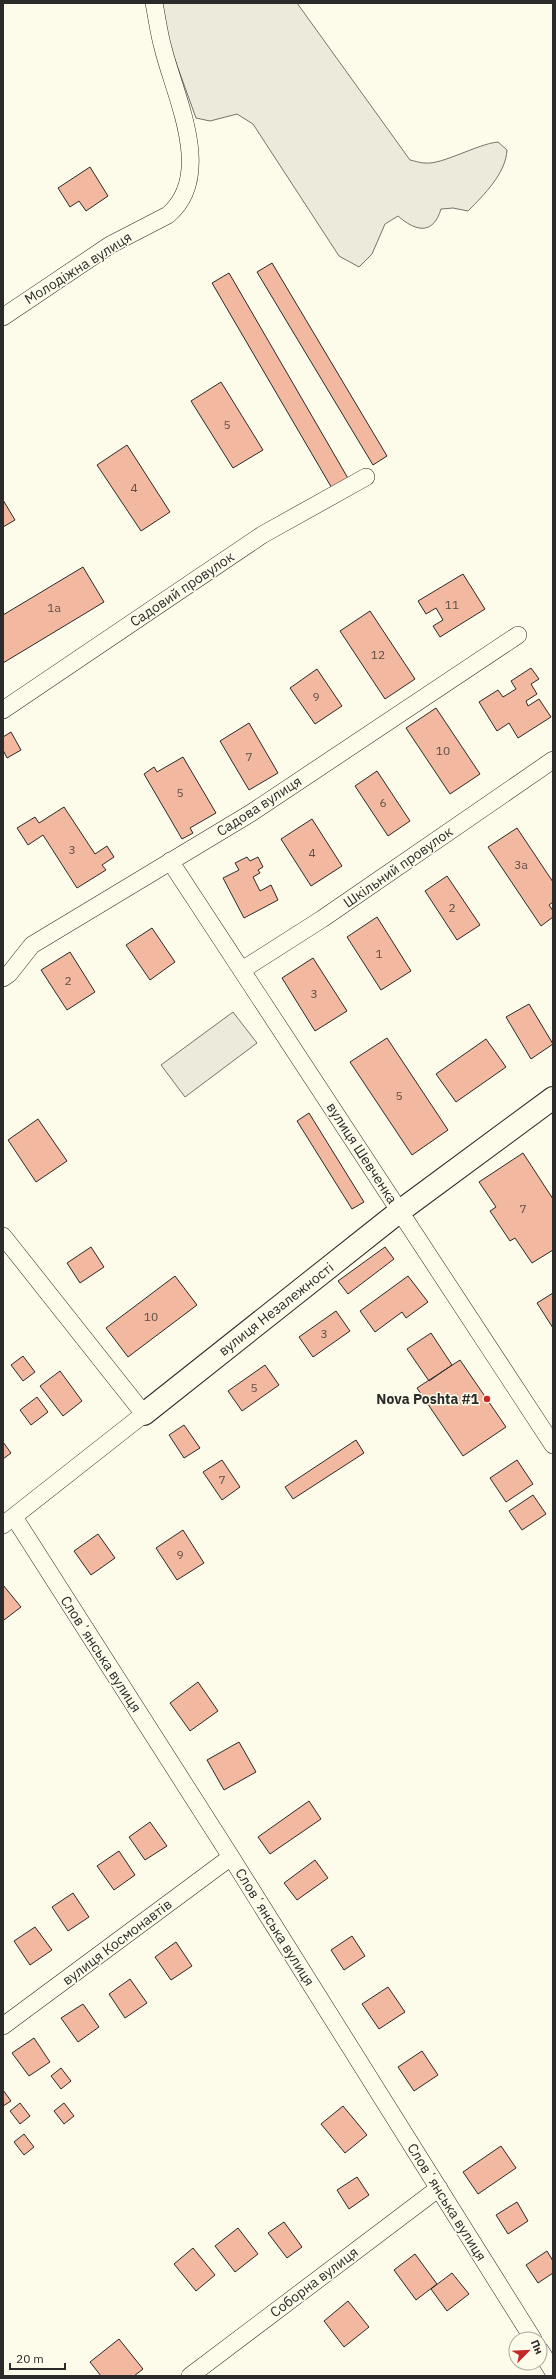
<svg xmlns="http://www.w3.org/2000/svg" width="556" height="2379" font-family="'IBM Plex Sans',sans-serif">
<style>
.green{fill:#ecebdb;stroke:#74746e}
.building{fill:#f2b8a0;stroke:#2b2b2b}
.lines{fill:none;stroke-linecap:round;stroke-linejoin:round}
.street-casing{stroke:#2b2b2b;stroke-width:18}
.secondary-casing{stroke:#2b2b2b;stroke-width:24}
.street{stroke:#fdfbea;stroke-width:17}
.secondary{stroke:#fdfbea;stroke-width:22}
.poi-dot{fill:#c62828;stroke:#fdfbea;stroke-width:1.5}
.labels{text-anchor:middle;stroke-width:3;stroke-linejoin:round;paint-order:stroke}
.number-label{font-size:12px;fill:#5d4e48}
.street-label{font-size:14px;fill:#2b2b2b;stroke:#fdfbea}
.poi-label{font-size:14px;font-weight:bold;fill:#2b2b2b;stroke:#fdfbea;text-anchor:end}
</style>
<rect width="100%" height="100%" fill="#fdfbea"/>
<!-- green -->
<path class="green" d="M162,3H297L410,160C415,161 420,163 425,163C442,165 477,144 498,142L507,150C506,173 484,195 468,211L453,208L441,209C433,236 415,231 398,216L385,224L372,254L359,267L339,256L253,124L237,114L210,121L196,118L169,43Z
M233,1012L257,1043L185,1097L161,1065Z"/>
<!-- building -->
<path class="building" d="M90,167L108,196L86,211L79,201L70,207L58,188Z
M272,263L387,456L373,465L257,272Z
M229,273L349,480L333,490L212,283Z
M221,382L263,450L233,468L191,401Z
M127,445L170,512L141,531L97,465Z
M3,500L15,520L3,527Z
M83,567L104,602L3,663V615Z
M463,574L485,609L440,637L433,626L443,620L436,608L426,614L418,601Z
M370,611L415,679L385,699L340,631Z
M531,668L539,679L531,684L537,694L526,701L528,706L539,699L551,717L518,738L509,723L497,731L479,702L498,690L503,697L516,689L511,681Z
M317,669L342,706L315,724L290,688Z
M436,708L480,774L450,794L406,728Z
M249,723L278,773L249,790L220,741Z
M11,732L21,750L7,758L3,750V737Z
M183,757L216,813L190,828L193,833L182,839L144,774L154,767L157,772Z
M377,771L410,821L388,836L355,786Z
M64,807L95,854L107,846L114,857L102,865L106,870L77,888L43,835L28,845L17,828L35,817L39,823Z
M312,819L342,866L311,886L281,839Z
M517,828L553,882V902L549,905L553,911V917L541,926L488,847Z
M247,857L250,861L258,857L263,867L258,870L260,873L253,877L260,891L271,885L278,900L244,918L223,878L239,870L235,863Z
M447,876L480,925L457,940L425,891Z
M377,917L411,971L381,990L347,937Z
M152,928L175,962L150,980L126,945Z
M70,952L95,992L67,1010L41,970Z
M313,958L347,1011L315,1031L282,978Z
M529,1004L553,1044L531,1059L506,1017Z
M387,1038L448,1130L412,1155L350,1062Z
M486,1039L506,1067L456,1102L436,1074Z
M309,1113L364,1202L352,1209L297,1121Z
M38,1119L67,1161L36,1182L8,1140Z
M523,1153L553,1199V1250L532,1263L515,1238L510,1241L490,1211L496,1207L479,1182Z
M91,1247L104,1267L80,1283L67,1263Z
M385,1247L394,1259L348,1294L338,1281Z
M175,1276L197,1305L128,1357L106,1328Z
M408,1276L428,1302L406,1318L402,1312L375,1332L360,1311Z
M553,1293V1328L537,1303Z
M336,1311L350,1331L313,1357L299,1337Z
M431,1333L452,1365L429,1381L407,1349Z
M23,1356L35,1372L23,1381L11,1365Z
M460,1360L506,1427L463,1456L417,1388Z
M265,1365L279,1385L242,1411L228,1391Z
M60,1371L82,1401L63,1416L40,1386Z
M37,1397L48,1412L31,1425L20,1410Z
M184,1425L200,1448L184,1458L169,1435Z
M356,1440L364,1453L293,1499L285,1487Z
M3,1442L11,1453L3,1459Z
M222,1460L240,1487L222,1500L203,1472Z
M517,1460L533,1484L506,1502L490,1478Z
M533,1495L546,1514L522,1530L509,1511Z
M183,1530L204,1563L177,1580L156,1548Z
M98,1534L115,1558L91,1575L74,1551Z
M3,1585L21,1607L4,1620L3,1619Z
M198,1682L218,1711L190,1731L170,1703Z
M239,1742L256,1772L224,1790L207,1760Z
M309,1801L321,1819L270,1854L258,1837Z
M150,1822L167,1846L145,1860L129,1837Z
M119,1851L135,1875L114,1890L97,1866Z
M315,1860L328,1878L297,1900L284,1883Z
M73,1893L89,1917L68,1931L52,1907Z
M35,1927L52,1950L30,1965L14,1941Z
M352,1936L365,1956L344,1970L331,1950Z
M176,1942L192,1966L171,1980L155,1957Z
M130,1979L147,2003L125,2018L109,1994Z
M388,1987L405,2012L379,2029L362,2004Z
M83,2004L99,2027L78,2042L61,2018Z
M34,2038L50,2062L29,2076L12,2053Z
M422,2051L438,2075L414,2091L398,2067Z
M61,2068L71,2081L61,2089L51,2076Z
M3,2090L11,2101L3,2106Z
M20,2103L30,2116L20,2124L10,2111Z
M64,2103L74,2116L64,2124L54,2111Z
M343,2106L367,2135L345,2153L321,2124Z
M24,2134L34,2147L24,2155L14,2142Z
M501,2146L516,2168L478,2194L463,2172Z
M357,2177L369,2195L349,2209L337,2190Z
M517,2202L528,2221L508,2234L496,2215Z
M284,2222L302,2247L287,2258L268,2233Z
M238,2228L258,2254L235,2272L215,2246Z
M193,2248L215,2275L196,2291L174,2264Z
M547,2251L553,2261V2273L538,2283L526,2265Z
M415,2254L437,2284L416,2300L394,2270Z
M452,2273L469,2294L447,2311L431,2289Z
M348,2301L369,2327L344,2347L324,2321Z
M119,2339L143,2369L134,2376H101L90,2362Z"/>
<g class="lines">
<defs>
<path id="street" d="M3,317L110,245L168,215C215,175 175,97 163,48C159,34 157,18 154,3
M3,710L262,535L366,477
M170,861L553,1445
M242,970L322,919L553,760
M3,978L9,974L32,945L251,813L518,635
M3,1236L144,1414L3,1525
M14,1517L231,1857L533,2339
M3,2026L231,1857
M540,2350L553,2371
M190,2376L439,2188"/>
<path id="secondary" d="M144,1414L400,1211L553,1098"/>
</defs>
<!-- street casing -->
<use href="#street" class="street-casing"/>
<!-- secondary casing -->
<use href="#secondary" class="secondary-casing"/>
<!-- street -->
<use href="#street" class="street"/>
<!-- secondary -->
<use href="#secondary" class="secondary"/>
</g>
<!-- markers -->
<circle class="poi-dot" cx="487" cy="1399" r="4"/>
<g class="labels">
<!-- number labels -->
<g class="number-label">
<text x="227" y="429">5</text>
<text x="134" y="492">4</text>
<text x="452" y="609">11</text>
<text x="54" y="612">1а</text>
<text x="378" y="659">12</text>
<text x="316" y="701">9</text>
<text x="443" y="755">10</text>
<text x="249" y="761">7</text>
<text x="180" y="797">5</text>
<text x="383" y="807">6</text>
<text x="72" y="854">3</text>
<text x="312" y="857">4</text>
<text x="521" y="869">3а</text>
<text x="452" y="912">2</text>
<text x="379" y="958">1</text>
<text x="68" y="985">2</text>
<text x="314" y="998">3</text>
<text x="399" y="1100">5</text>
<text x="523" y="1213">7</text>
<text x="151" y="1321">10</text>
<text x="324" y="1338">3</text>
<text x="254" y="1392">5</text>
<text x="222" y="1484">7</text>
<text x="180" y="1559">9</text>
</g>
<!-- street labels -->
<g class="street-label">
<text transform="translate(78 268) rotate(-32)" y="5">Молодіжна вулиця</text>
<text transform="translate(182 589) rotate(-34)" y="5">Садовий провулок</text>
<text transform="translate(259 806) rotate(-33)" y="5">Садова вулиця</text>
<text transform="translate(398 867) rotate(-35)" y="5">Шкільний провулок</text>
<text transform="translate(362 1153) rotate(57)" y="5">вулиця Шевченка</text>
<text transform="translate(276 1309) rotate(-38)" y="5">вулиця Незалежності</text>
<text transform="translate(101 1654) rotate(57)" y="5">Словʼянська вулиця</text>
<text transform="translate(275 1927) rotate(58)" y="5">Словʼянська вулиця</text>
<text transform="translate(117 1942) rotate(-37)" y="5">вулиця Космонавтів</text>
<text transform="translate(447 2202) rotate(58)" y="5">Словʼянська вулиця</text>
<text transform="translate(314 2282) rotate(-37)" y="5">Соборна вулиця</text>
</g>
<!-- poi labels -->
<g class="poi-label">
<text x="479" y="1404">Nova Poshta #1</text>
</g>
</g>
<!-- border -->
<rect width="556" height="2379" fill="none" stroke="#2b2b2b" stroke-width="8"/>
<!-- north arrow -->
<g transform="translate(528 2351) rotate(66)"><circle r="19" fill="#fdfbea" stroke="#a9a89e"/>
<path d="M0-3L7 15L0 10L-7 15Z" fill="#c62828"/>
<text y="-6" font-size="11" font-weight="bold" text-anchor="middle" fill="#2b2b2b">Пн</text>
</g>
<!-- scale -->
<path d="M10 2363v6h55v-6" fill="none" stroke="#2b2b2b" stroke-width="2"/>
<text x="16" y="2363" font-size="12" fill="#2b2b2b" stroke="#fdfbea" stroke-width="3" paint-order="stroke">20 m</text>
</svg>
